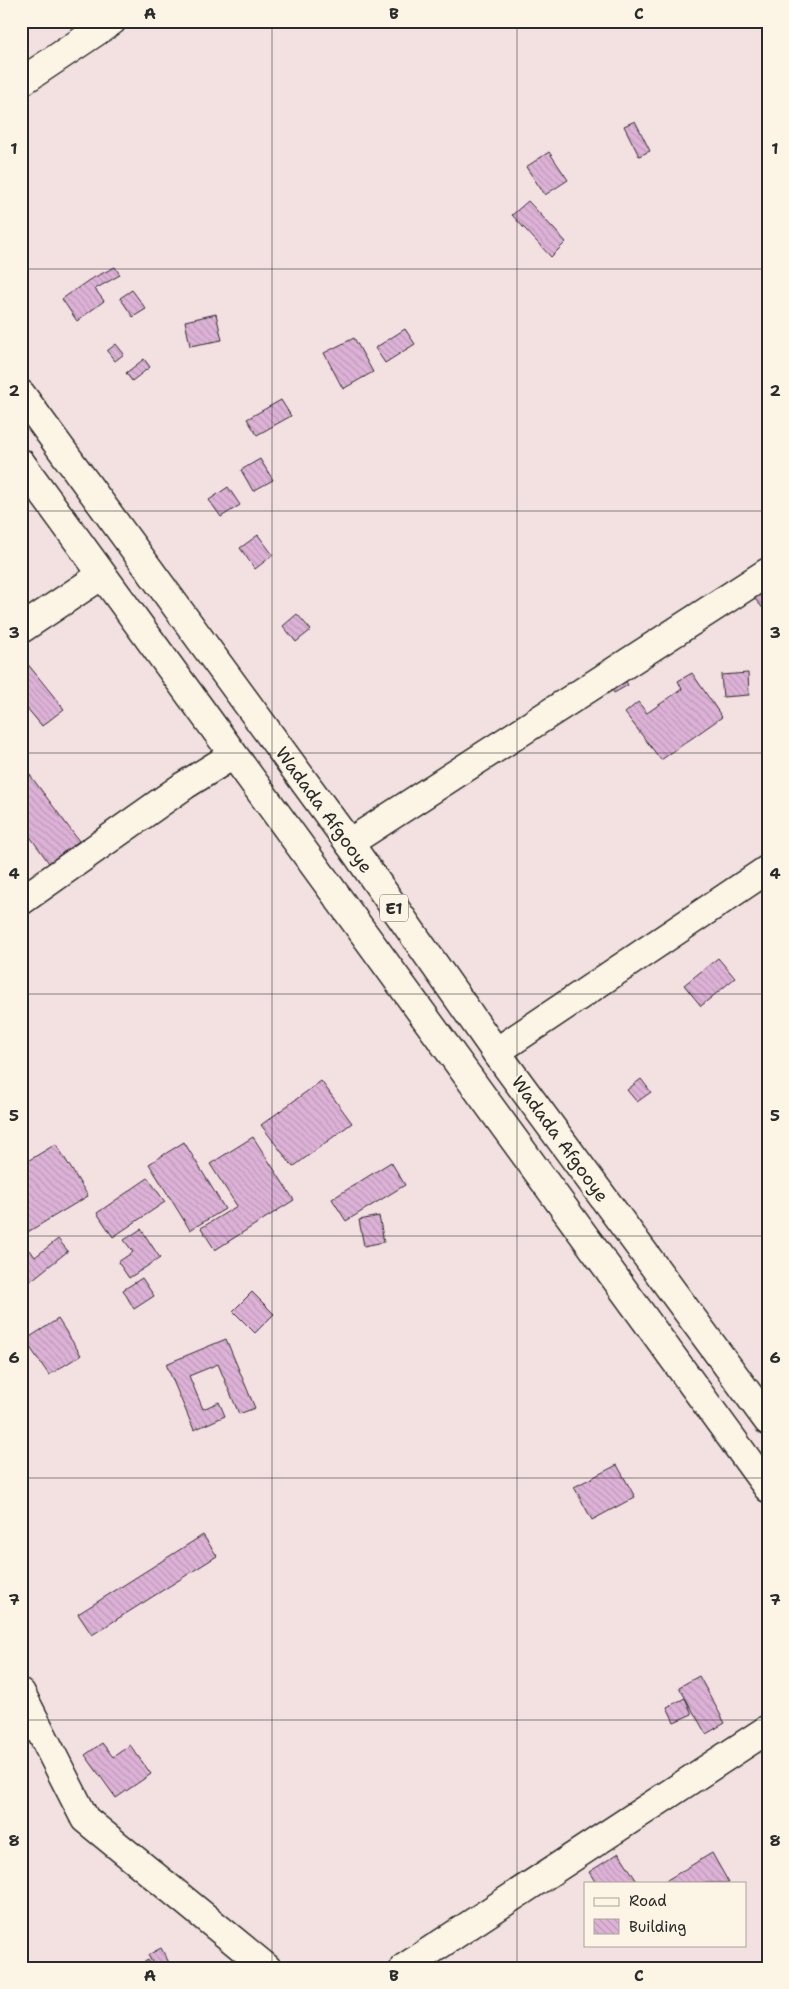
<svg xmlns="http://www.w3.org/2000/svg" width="789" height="1989" font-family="'Shantell Sans',sans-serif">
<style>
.building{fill:url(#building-back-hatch);stroke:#2b2b2b}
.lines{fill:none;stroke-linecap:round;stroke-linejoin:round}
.minor-casing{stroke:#2b2b2b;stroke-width:31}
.trunk-casing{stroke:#2b2b2b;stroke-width:31}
.minor{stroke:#fcf5e5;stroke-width:28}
.trunk{stroke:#fcf5e5;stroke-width:28}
.grid{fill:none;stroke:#2b2b2b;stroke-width:1;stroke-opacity:0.55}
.labels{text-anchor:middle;stroke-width:4;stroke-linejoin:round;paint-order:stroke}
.shield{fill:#fcf5e5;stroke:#6a6863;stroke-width:1}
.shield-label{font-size:16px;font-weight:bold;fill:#2b2b2b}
.street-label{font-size:18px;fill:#2b2b2b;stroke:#fcf5e5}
.neatline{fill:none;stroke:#2b2b2b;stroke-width:2}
.grid-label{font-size:16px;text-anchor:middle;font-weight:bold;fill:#2b2b2b}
</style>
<defs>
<pattern id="building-back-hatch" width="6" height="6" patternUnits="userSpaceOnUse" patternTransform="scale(1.25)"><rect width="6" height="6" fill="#ddb2d7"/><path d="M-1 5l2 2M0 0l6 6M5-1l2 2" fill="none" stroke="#be99b9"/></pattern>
</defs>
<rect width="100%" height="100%" fill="#f3e1e1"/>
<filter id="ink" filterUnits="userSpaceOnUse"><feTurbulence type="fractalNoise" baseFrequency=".02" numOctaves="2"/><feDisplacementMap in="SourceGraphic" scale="10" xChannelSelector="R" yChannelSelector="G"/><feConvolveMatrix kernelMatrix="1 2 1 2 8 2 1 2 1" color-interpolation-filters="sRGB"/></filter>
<g filter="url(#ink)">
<!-- building -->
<path class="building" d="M635,121L650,151L639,156L624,126Z
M549,152L568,180L545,195L526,167Z
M528,201L566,242L551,257L512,215Z
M115,267L120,275L95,289L104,301L77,321L62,299L89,280Z
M132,290L146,309L133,317L120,298Z
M216,314L222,340L190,346L185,321Z
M405,329L415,344L385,363L375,348Z
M354,338L373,372L343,389L324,353Z
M116,344L124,354L115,361L107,351Z
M144,359L150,367L132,381L126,373Z
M281,400L291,416L257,435L247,419Z
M260,459L273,480L253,491L241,470Z
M228,487L240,505L221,517L209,500Z
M258,535L273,555L255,569L240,548Z
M768,586V614L754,598Z
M297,614L311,630L296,642L283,626Z
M22,657L64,709L42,726L21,701Z
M692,673L722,717L661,760L625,713L638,702L647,713L682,689L678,681Z
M748,673L749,695L723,697L721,675Z
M621,674L628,685L614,693L608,682Z
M21,763L79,841L49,863L26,831L21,835Z
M718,958L735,978L701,1006L684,985Z
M641,1079L651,1092L637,1102L627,1090Z
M321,1081L352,1123L293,1167L261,1125Z
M253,1137L294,1200L215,1250L201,1228L237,1206L210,1164Z
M184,1142L225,1209L190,1230L149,1164Z
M56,1144L88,1196L21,1236V1165Z
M391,1162L405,1185L346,1221L332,1199Z
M148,1178L165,1202L113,1237L97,1213Z
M379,1216L384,1242L364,1246L359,1220Z
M141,1229L160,1258L129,1278L118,1262L133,1252L124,1240Z
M58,1239L68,1251L28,1283L21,1274V1258L30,1250L35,1257Z
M142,1278L154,1296L134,1309L123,1290Z
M252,1292L274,1314L255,1333L233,1311Z
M58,1319L81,1355L49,1375L25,1340Z
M226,1339L255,1408L239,1414L218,1364L189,1376L203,1409L219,1402L225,1416L194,1430L166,1364Z
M617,1465L635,1497L592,1520L574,1487Z
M203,1535L217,1556L92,1635L78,1614Z
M699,1676L725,1723L706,1734L679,1687Z
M685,1698L692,1714L674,1722L667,1707Z
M102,1743L113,1757L130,1745L151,1774L116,1798L85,1755Z
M619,1853L638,1883H596L589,1872Z
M712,1853L729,1883H662Z
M161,1948L172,1968H155L148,1955Z
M148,1960L152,1968H134Z"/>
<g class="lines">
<defs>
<path id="minor" d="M21,82L112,21
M21,629L102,575
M349,843L768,572
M21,901L185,785L233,755
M496,1052L768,869
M21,1693L85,1819L267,1968
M404,1968L768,1729"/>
<path id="trunk" d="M21,394L349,843L496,1052L768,1421
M21,463L768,1488"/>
</defs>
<!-- minor casing -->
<use href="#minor" class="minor-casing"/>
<!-- trunk casing -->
<use href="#trunk" class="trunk-casing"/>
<!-- minor -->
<use href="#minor" class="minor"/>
<!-- trunk -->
<use href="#trunk" class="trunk"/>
</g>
</g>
<!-- grid -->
<path class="grid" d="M272,21V1968M517,21V1968M21,269H768M21,511H768M21,753H768M21,994H768M21,1236H768M21,1478H768M21,1720H768"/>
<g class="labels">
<!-- shield labels -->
<rect class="shield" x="380" y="894.5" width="28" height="27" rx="4"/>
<g class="shield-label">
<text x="394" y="914">E1</text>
</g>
<!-- street labels -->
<g class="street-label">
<text transform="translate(324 810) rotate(54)" y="6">Wadada Afgooye</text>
<text transform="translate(560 1139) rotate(54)" y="6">Wadada Afgooye</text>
</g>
</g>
<!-- margin -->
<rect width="789" height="1989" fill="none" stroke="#fcf5e5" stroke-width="55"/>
<!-- legend -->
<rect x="584" y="1882" width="162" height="65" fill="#fcf5e5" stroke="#a8a49b"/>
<rect x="594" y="1898" width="25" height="8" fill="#fcf5e5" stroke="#a8a49b"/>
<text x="629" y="1906" font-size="15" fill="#2b2b2b">Road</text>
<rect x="594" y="1919" width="25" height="15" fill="url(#building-back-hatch)" stroke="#a8a49b"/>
<text x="629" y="1932" font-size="15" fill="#2b2b2b">Building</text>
<rect x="28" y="28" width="734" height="1934" class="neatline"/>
<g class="grid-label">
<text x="150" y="19">A</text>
<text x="394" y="19">B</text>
<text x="639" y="19">C</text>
<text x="14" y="154">1</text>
<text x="775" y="154">1</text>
<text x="14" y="396">2</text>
<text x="775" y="396">2</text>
<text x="14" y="638">3</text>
<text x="775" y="638">3</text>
<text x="14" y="879">4</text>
<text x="775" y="879">4</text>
<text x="14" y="1121">5</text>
<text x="775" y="1121">5</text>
<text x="14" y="1363">6</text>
<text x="775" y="1363">6</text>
<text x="14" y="1605">7</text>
<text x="775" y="1605">7</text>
<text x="14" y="1846">8</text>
<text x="775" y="1846">8</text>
<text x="150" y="1981">A</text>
<text x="394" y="1981">B</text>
<text x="639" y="1981">C</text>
</g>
</svg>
